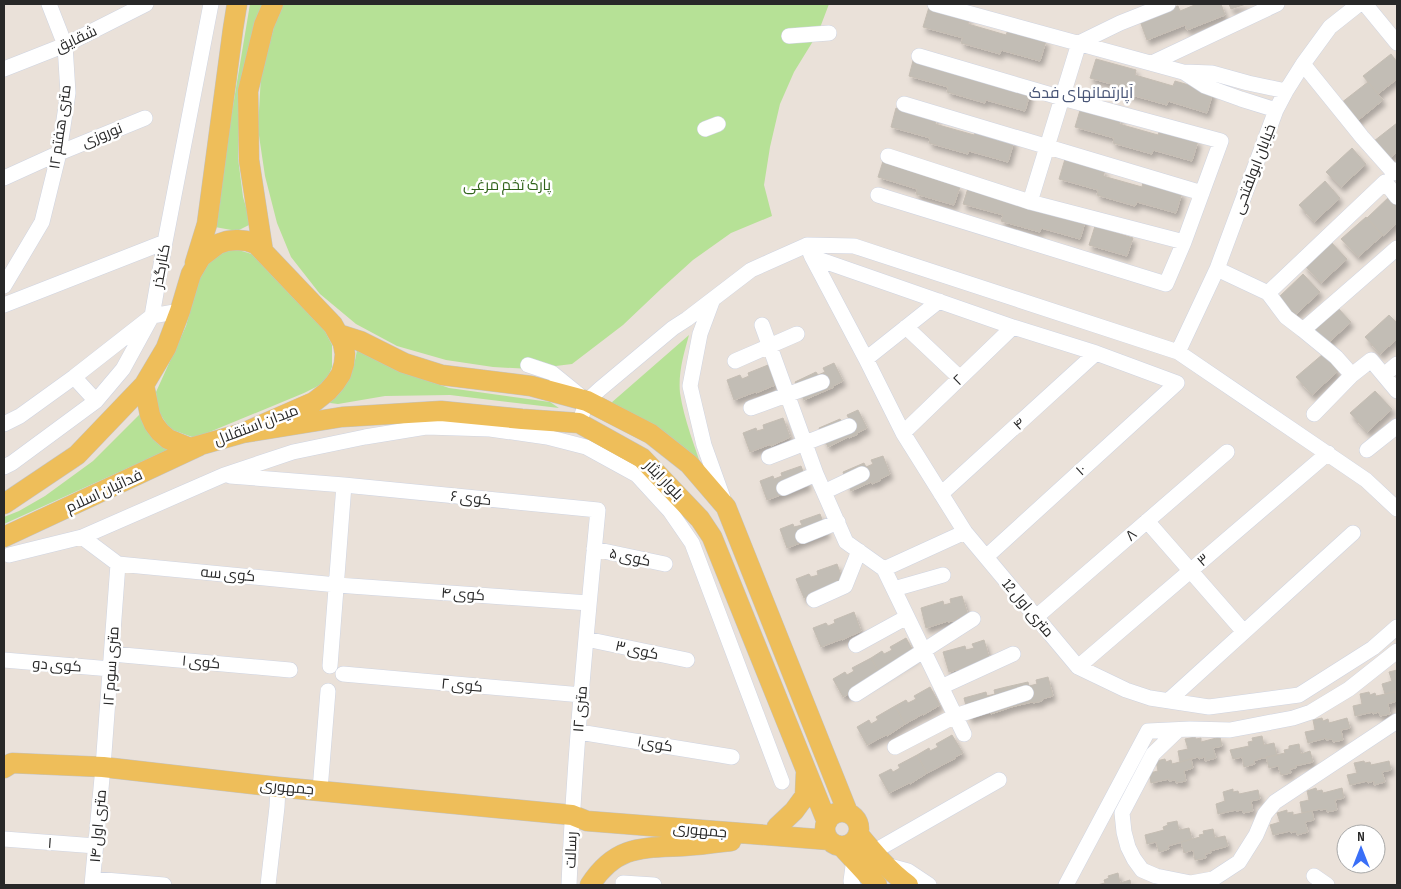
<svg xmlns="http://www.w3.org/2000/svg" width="1401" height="889" font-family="'Sofia Sans Condensed',Cairo,sans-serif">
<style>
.green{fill:#b6e196}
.building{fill:#c2bdb5;stroke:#c5bdb3;filter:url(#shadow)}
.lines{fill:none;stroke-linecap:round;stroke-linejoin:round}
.minor-casing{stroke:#cfd4e1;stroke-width:16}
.major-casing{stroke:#c3c3c3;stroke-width:21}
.minor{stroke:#fff;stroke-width:15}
.major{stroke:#eebe5a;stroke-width:20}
.labels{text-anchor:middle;stroke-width:5;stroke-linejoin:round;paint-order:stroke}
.street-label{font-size:15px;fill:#282828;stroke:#fff}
.park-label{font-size:15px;fill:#30631a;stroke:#fff}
.neighbourhood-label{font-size:16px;fill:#495677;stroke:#fff}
</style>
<defs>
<filter id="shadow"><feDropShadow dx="3" dy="5" stdDeviation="2.5" flood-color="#0004"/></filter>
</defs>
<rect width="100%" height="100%" fill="#eae1d9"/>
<!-- green -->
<path class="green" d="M250,4H263L239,108L238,158L243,197L251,224L237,231L215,227L229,130Z
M282,4H829L818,33L794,72L780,104L770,147L764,185L772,216L731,233L693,260L662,288L623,325L572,364L531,369L493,367L446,360L397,346L356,324L320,294L291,257L277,223L265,176L258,129L261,75L277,16Z
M235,249L255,255L324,329L332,345V367L326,382L304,393L195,438L170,429L158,411L156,392L186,326L199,278L207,262L220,253Z
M689,335C684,353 678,373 680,393C684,420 695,446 703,472L611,403Z
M357,350L402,372L449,388L550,402L559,408L450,395L385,396L338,404L330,403C332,394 340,392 345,385C352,374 355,362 357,350Z
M141,413L170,449L4,524V517L19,511L45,496L93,461Z"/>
<!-- building -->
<path class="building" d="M1197,4H1221L1225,15L1187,30L1185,25L1147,40L1140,21L1178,6L1180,11Z
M1229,4H1246L1231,9Z
M929,7L969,19L968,24L1006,35L1008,30L1046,41L1040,61L1001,50L1000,54L961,43L963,38L923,27Z
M1391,54L1397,62V79L1378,94L1363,76Z
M914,57L1031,90L1025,111L986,100L985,103L947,92L948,87L909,76Z
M1096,59L1136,70L1135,75L1173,86L1175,81L1213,92L1207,113L1168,101L1167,105L1128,94L1129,89L1090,78Z
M1368,82L1383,100L1356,122L1341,103Z
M1081,107L1121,119L1119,124L1158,135L1160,130L1198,141L1192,161L1153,150L1152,154L1113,143L1114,138L1075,127Z
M896,108L937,119L935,124L974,135L976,130L1014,141L1008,162L969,151L968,154L929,143L930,138L891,127Z
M1397,123V152L1389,159L1374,141Z
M1352,148L1366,164L1341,187L1326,172Z
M884,158L923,170L922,175L960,187L954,205L916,194L917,189L878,177Z
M1065,159L1105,171L1103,176L1142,187L1143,182L1182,193L1176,213L1137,202L1135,206L1097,195L1098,190L1059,179Z
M1325,181L1340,198L1314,222L1299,205Z
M969,185L1086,219L1080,239L1041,228L1040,232L1001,221L1003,215L963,204Z
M1391,195L1397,202V223L1383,236L1367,218Z
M1366,217L1383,235L1358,257L1341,239Z
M1095,226L1133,238L1127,256L1089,245Z
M1330,241L1347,259L1321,283L1304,265Z
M1303,274L1320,292L1295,315L1279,297Z
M1337,307L1351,322L1327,344L1313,329Z
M1389,315L1397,323V339L1380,354L1365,337Z
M1323,354L1338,371L1312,395L1296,377Z
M834,363L843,381L833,386L834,387L804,400L795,382L816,372L818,375L825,372L823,368Z
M768,365L775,385L756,393L755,392L734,400L727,380L740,375L742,379L749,376L748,373Z
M1375,391L1392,409L1367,432L1350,413Z
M858,410L867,428L857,433L858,434L849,438L848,437L828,447L819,428L840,419L842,422L849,419L847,415Z
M783,418L790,437L771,446V444L750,452L743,433L756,428L757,431L764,429L763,425Z
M883,456L890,474L880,479L881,480L872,484L871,482L851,491L843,472L864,463L866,467L873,464L871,460Z
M801,466L808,485L767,500L760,481L773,476L774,479L782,476L781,473Z
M820,514L827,533L787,548L780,529L793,524L794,527L802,525L800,521Z
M837,564L844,583L804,598L796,579L809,574L811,577L818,575L817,571Z
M962,596L968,615L957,618L958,620L948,622V621L926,628L921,608L943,601L944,605L951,603L950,599Z
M854,612L861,631L842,640V639L821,647L813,628L826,623L828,626L835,623L834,620Z
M906,638L916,656L881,676L871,658L882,651L884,654L892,650L890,647Z
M984,640L990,660L970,667V666L949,672L943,652L965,646L966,650L974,648L972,644Z
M871,658L881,676L843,697L833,679L845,672L847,675L854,671L852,668Z
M1397,670V691L1385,694L1382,684L1392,681L1389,672Z
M1048,677L1053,696L1042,699V701L1033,703L1032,702L1011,707L1006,687L1028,682L1029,686L1037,684L1036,680Z
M930,687L940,705L923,715V714L905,724L895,706L906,700L908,703L916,699L914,696Z
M1006,687L1011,707L991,714V712L969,718L964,698L986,692L987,696L995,694L994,690Z
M1369,692L1370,695L1375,693L1376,696L1395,692L1397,701L1388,704L1390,714L1380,716L1379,712L1373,714V712L1355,716L1353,706L1362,704L1360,694Z
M895,706L905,724L887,736L886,735L867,745L857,727L869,720L871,724L878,720L876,717Z
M1322,718L1323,721L1328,719L1329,723L1347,718L1350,728L1341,730L1343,740L1333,742L1332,739L1326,740V738L1308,743L1305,732L1315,730L1313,720Z
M952,735L963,753L955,757L956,758L927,773L917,755L929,748L930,751L938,747L936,744Z
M1262,736L1264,745L1274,743L1277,755L1259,759L1254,761L1255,764L1244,767L1242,757L1233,759L1230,750L1249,746L1248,742L1253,741L1252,738Z
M1195,737L1196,739L1201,738V742L1220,737L1222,746L1213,748L1216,758L1205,761V757L1199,759L1198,757L1180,762L1178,751L1188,749L1185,739Z
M1299,744L1301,754L1310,751L1313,762L1295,766L1296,768L1290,769L1291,773L1281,775L1278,766L1269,768L1266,757L1285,753L1284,750L1289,749V746Z
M917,755L927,773L910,784L909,783L889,793L879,775L891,769L893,772L900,768L898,765Z
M1165,759L1166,762L1171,760L1172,764L1191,759L1193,768L1184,771L1186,781L1176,783L1175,780L1169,781V779L1151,783L1149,773L1158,771L1156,761Z
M1364,761L1365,763L1370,762L1371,765L1389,761L1391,770L1382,772L1385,782L1374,785V781L1368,783L1367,781L1350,785L1347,775L1357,773L1354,763Z
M1316,788L1317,791L1322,790L1323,793L1342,788L1344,798L1335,800L1337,810L1327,812L1326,809L1320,810V809L1302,813L1300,802L1309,800L1307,791Z
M1233,789V792L1238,791L1239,794L1258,790L1260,799L1251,801L1253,811L1243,813L1242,810L1236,811V810L1218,814L1216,804L1225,801L1223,792Z
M1287,810V813L1293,812V815L1312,811L1314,820L1305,822L1308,832L1297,835L1296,831L1291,833L1290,831L1273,835L1270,825L1280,822L1277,813Z
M1177,821L1179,830L1189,828L1192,839L1168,846L1169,849L1159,852L1156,842L1147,844L1145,835L1164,830L1163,827L1168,825L1167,823Z
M1213,829L1215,838L1225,836L1228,846L1210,851L1211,853L1205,854L1206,858L1195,860L1193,850L1184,853L1181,842L1200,837L1199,835L1204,834L1203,831Z
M1118,873L1120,883L1130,880L1131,885H1097L1105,883L1104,880L1109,878L1108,876Z"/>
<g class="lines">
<defs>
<path id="minor" d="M935,4L1183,72L1212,73L1248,83L1286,91
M1365,4L1397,43
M789,36L829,33
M1152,63L1277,4
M1303,64L1362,137L1394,173L1397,170
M4,69L65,45L146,4
M1185,73L1205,86L1241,99L1276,110
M904,104L1202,193
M705,129L718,124
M888,156L1030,202L1184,242L1221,141L1062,98L919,56
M4,178L59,153L145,118
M878,195L1166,284L1184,242
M1030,202L1079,43L1120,23L1168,4
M807,245L812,257L866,359L903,433L965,532L1078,667L1126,690L1150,698L1209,707L1299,695L1373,648L1397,627
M812,257L1013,327L1096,353L1177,383L986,557
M1217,269L1268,293L1286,317L1303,330L1397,248
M4,286L42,222L59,153L68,93L65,45L49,4
M1268,293L1385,182L1397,197
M713,299L700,334L690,386L704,445L723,498
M4,305L165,242
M762,325L816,474L846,542L884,569L965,532
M906,327L960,378
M1303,330L1336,357L1352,375L1314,414
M1178,352L1217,269L1276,110L1286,91L1303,64L1330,27L1359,4
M866,359L939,301
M735,361L797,334
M528,365L552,373L584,399
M1352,375L1371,360L1397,391
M1384,375L1397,364
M74,377L96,401
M751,408L822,382
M579,423L587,401L600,389L673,328L687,319L751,270L807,245L854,246L1178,352L1366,480L1397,509
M4,424L20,416L74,377L152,316L180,311
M903,433L1013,327
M1367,450L1397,426
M769,457L849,426
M4,467L12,463L96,401L123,369L152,316L165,242L211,4
M230,476L344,485L598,510C586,635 574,760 569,885
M784,488L816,474
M824,492L862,474
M941,494L1096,353
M1147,521L1244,632
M803,536L838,522
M82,537L118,564
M594,549L665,564
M9,555L82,537L224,475L293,452L365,437L426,427L490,429L547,437L586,447L637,475L670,511L692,543L782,782
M118,564L337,585L589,603
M884,569L964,734
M894,589L943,575
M814,600L845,586L859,551
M1035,618L1227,452
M586,639L687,660
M856,645L907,617
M112,654L290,670
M4,660L111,669
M330,666L344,485
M1078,667L1328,453
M343,674L582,695
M941,687L1013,654
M856,694L973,619
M1168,701L1353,533
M1178,730L1153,754L1122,813L1124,832L1128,847L1134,859L1142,870L1156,876L1191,883L1213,879L1239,862L1256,835L1265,814L1275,802L1397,721
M579,732L732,757
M895,747L955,716L1026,693
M320,790L328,691
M4,839L96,846
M873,852L999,780
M886,865L908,871L929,885
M1314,876L1327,885
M93,879L164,885
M623,883L654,885
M92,885L103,767L118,564
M268,885L277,807L278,787
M853,885L851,881L854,859
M1066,885L1148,731L1190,729L1230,730L1293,718L1311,712L1349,689L1397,651"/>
<path id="major" d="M237,240L247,241L256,244L333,325L343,343L345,354L344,364L341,374L335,383L328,391L314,402L243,433L190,448L168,439L160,432L154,424L150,415L144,385L166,348L180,311L191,274L201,257L218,244L227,241Z
M263,251L249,160L248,91L264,25L273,4
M195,263L207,224L233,29L237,4
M338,334L360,341L404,363L442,375L531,386L587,401L651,434L689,464L726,507L848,813
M243,433L342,417L441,411L522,419L579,423L642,458L700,519L712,537L827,822
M4,504L77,455L144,385
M4,537L199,446
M4,768L12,763L103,767L278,787L572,815L587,821L829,840
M825 829a17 17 0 1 1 34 0a17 17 0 1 1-34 0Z
M777,827L794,811L805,796L806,773
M859,835C874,853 889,871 908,885
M842,847L877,885
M590,885C616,845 642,848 684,846C700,845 715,843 731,841"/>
</defs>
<!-- minor casing -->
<use href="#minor" class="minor-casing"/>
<!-- major casing -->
<use href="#major" class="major-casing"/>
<!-- minor -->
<use href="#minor" class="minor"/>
<!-- major -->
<use href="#major" class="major"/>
</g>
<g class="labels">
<!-- street labels -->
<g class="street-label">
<text transform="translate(76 39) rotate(-25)" y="5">شقایق</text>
<text transform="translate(60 127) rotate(-82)" y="5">۱۲ متری هفتم</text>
<text transform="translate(102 135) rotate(-22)" y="5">نوروزی</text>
<text transform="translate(1254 169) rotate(-69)" y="5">خیابان ابولفتحی</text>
<text transform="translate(161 266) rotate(-80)" y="5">کنارگذر</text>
<text transform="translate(958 380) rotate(-44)" y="5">۲</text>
<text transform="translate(1019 424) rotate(-42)" y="5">۴</text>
<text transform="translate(256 425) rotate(-21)" y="5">میدان استقلال</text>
<text transform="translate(1081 470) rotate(-42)" y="5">۱۰</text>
<text transform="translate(664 480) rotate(46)" y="5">بلوار ایثار</text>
<text transform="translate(104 491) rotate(-25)" y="5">فدائیان اسلام</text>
<text transform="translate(471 498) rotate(6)" y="5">کوی ۶</text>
<text transform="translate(1131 535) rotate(-41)" y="5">۸</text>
<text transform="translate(630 557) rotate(12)" y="5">کوی ۵</text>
<text transform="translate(1203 560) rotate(-41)" y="5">۳</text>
<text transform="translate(228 574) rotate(5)" y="5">کوی سه</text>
<text transform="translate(463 594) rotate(4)" y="5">کوی ۴</text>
<text transform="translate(1028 608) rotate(50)" y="5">12 متری اول</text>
<text transform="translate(637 650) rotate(12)" y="5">کوی ۳</text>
<text transform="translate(201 662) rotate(5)" y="5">کوی ۱</text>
<text transform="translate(57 665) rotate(4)" y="5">کوی دو</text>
<text transform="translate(111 666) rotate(-86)" y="5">۱۲ متری سوم</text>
<text transform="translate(462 685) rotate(5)" y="5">کوی ۲</text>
<text transform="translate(580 709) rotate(-85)" y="5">۱۲ متری</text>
<text transform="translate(655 744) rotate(9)" y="5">کوی۱</text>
<text transform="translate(287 787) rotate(5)" y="5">جمهوری</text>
<text transform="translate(98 826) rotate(-85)" y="5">۱۴ متری اول</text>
<text transform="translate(700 830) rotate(5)" y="5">جمهوری</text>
<text transform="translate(50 843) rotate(4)" y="5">۱</text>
<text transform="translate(571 850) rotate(-88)" y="5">رسالت</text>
</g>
<!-- park labels -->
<g class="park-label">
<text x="507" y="190">پارک تخم مرغی</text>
</g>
<!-- neighbourhood labels -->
<g class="neighbourhood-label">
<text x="1081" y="98">آپارتمانهای فدک</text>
</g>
</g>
<!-- border -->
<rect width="1401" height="889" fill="none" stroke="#282828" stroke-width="10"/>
<!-- north arrow -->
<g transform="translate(1361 849)"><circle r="24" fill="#ffffff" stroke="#a9a9a9"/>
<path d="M0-4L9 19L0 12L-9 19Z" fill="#3a6ff7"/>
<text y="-8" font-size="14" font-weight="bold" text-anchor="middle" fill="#282828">N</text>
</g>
</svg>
